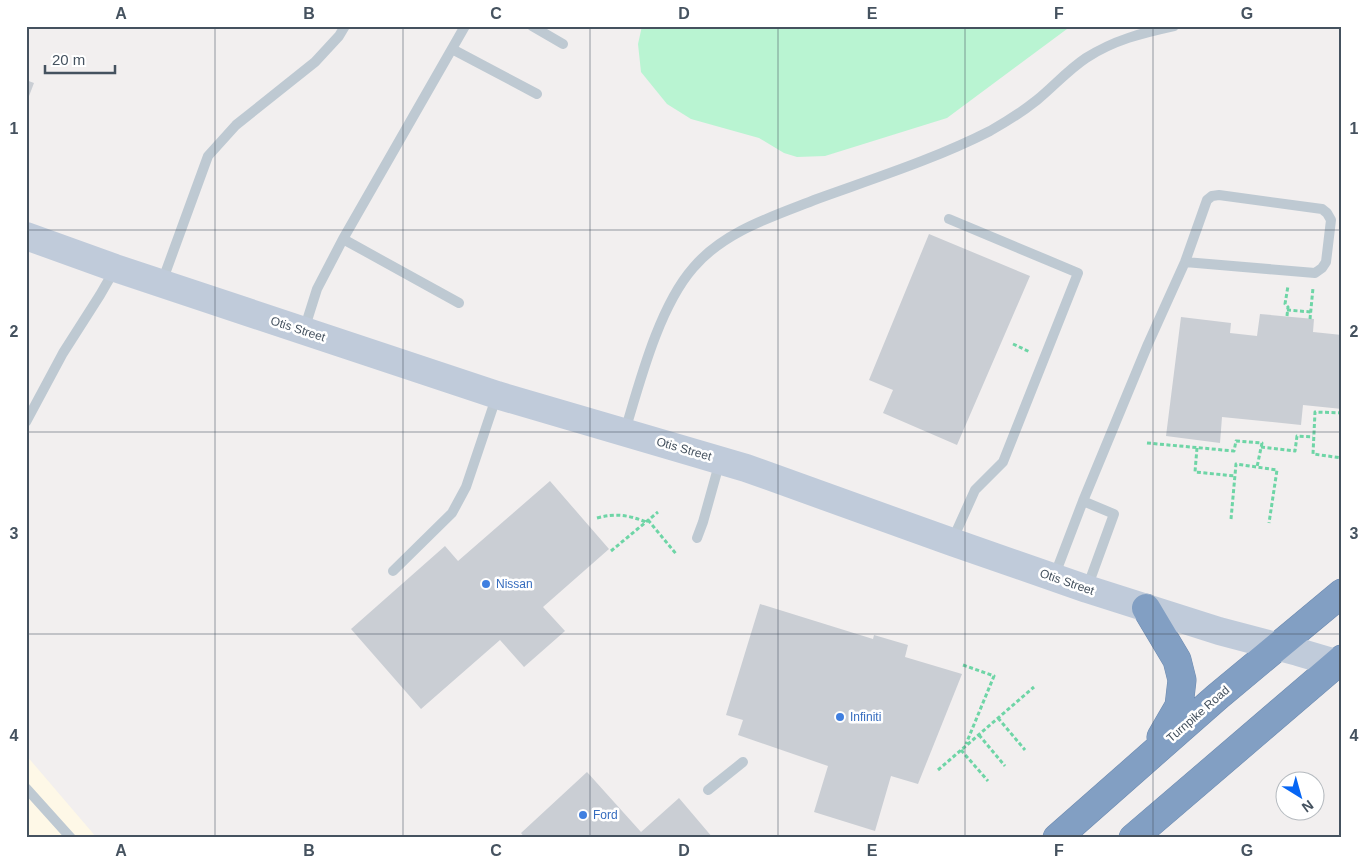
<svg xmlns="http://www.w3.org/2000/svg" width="1368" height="864" font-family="Helvetica,sans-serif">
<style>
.commercial{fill:#fef8e7}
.green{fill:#b9f4d2}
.building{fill:#caced4}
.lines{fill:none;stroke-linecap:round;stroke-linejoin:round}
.highway-casing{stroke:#6d8aaf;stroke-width:29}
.path{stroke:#6ed5a6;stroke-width:3;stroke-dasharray:4 2.5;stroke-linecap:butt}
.lane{stroke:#bec9d2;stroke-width:10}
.secondary{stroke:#c0cbda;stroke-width:28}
.highway{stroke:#829fc3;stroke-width:28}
.grid{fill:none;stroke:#45525f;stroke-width:1;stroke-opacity:0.55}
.shop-dot{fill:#3f7fe0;stroke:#fff;stroke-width:2}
.labels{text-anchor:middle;stroke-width:5;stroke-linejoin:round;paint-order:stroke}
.street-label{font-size:12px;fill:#45525f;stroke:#fff}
.shop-label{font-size:12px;fill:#366cbe;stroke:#fff;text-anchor:start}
.neatline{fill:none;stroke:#45525f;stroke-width:2}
.grid-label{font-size:16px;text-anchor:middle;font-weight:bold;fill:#45525f}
</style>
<rect width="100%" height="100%" fill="#f2efef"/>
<!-- commercial -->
<path class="commercial" d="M26,755L97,838H26Z"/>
<!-- green -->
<path class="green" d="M642,26H1071L947,118L825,156L797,157L784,153L759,138L691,119L667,104L641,72L638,44Z"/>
<!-- building -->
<path class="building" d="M26,80L34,83L26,104Z
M929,234L1030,276L957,445L883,413L893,390L869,380Z
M1260,314L1314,319L1313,332L1342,335V409L1303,405L1301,425L1222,417L1220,443L1166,436L1181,317L1231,323L1230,333L1257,336Z
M550,481L609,549L543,607L565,631L524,667L500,640L421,709L351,629L445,546L458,561Z
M760,604L873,639L874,635L908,645L905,657L962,674L918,784L891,776L875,831L814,812L828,766L738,735L743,720L726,715Z
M587,772L641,832L679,798L713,838H525L521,833Z"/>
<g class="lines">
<defs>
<path id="highway" d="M1146,608L1177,660L1182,680L1179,706L1161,737
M1057,838L1217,697L1342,593
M1133,838L1342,659"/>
</defs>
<!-- highway casing -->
<use href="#highway" class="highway-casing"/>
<!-- path -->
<path class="path" d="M1287,310L1311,312
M1287,316L1288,307L1285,304L1288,286
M1310,319L1313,288
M1013,344L1030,352
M1342,413L1315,412L1313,454L1342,458
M1147,443L1234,451L1236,441L1262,443L1257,467
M1261,447L1295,451L1297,436L1313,437
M1197,448L1195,472L1235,476
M597,518C615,513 629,515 646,522
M1231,519L1236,464L1277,470L1269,523
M648,520L677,555
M611,551L658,512
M963,665L994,676L966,744
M998,718L1025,750
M979,735L1005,766
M961,750L988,781
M938,770L1034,687"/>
<!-- lane -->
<path class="lane" d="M532,26L563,44
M452,49L537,94
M949,219L1078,273L1003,462L975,490L952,541
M343,239L465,26
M162,282L208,156L236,125L315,62L339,36L345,26
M304,330L317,289L343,239L459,303
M26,422L63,353L100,295L115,269
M625,431C640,381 659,307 693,268C724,231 774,216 817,199C875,178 935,159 990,131C1006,122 1022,112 1037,100C1054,86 1068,70 1086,58C1114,40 1142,33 1174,26
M1083,501L1114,514L1087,588
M697,538L703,522L720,461
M393,571L452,513L466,487L497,395
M1054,577L1083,501L1148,344L1185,262L1207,200L1212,196L1219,195L1322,209L1327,213L1331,220L1326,262L1322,268L1315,273L1185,262
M26,788L71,838
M708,790L743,762"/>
<!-- secondary -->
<path class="secondary" d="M26,236L115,268L497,395L746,468L952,542L1087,589L1219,631L1298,652L1342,665"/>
<!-- highway -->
<use href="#highway" class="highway"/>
</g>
<!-- grid -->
<path class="grid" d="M215,26V838M403,26V838M590,26V838M778,26V838M965,26V838M1153,26V838M26,230H1342M26,432H1342M26,634H1342"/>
<!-- markers -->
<g class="shop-dot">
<circle cx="486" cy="584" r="5"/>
<circle cx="840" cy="717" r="5"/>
<circle cx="583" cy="815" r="5"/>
</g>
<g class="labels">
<!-- street labels -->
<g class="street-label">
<text transform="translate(298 329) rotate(18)" y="4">Otis Street</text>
<text transform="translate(684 449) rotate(16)" y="4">Otis Street</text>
<text transform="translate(1067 582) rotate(19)" y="4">Otis Street</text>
<text transform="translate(1198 714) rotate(-41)" y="4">Turnpike Road</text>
</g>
<!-- shop labels -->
<g class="shop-label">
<text x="496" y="588">Nissan</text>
<text x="850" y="721">Infiniti</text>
<text x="593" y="819">Ford</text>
</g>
</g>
<!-- border -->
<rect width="1368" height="864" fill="none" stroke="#ffffff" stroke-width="55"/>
<!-- north arrow -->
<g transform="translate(1300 796) rotate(143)"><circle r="24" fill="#ffffff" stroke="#b5babf"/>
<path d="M0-4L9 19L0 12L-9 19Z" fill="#0766f4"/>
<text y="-8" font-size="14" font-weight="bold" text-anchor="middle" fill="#45525f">N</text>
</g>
<!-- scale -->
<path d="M45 65v8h70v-8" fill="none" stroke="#45525f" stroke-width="2.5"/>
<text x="52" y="65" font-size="15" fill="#45525f" stroke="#ffffff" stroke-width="4" paint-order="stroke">20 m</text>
<rect x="28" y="28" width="1312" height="808" class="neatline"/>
<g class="grid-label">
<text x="121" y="19">A</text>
<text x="309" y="19">B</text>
<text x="496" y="19">C</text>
<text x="684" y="19">D</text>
<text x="872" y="19">E</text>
<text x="1059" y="19">F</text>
<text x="1247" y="19">G</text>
<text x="14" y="134">1</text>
<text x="1354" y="134">1</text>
<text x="14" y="337">2</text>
<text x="1354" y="337">2</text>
<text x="14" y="539">3</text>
<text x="1354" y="539">3</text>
<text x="14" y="741">4</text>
<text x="1354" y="741">4</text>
<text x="121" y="856">A</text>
<text x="309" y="856">B</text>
<text x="496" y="856">C</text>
<text x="684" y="856">D</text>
<text x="872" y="856">E</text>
<text x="1059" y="856">F</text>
<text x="1247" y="856">G</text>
</g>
</svg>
